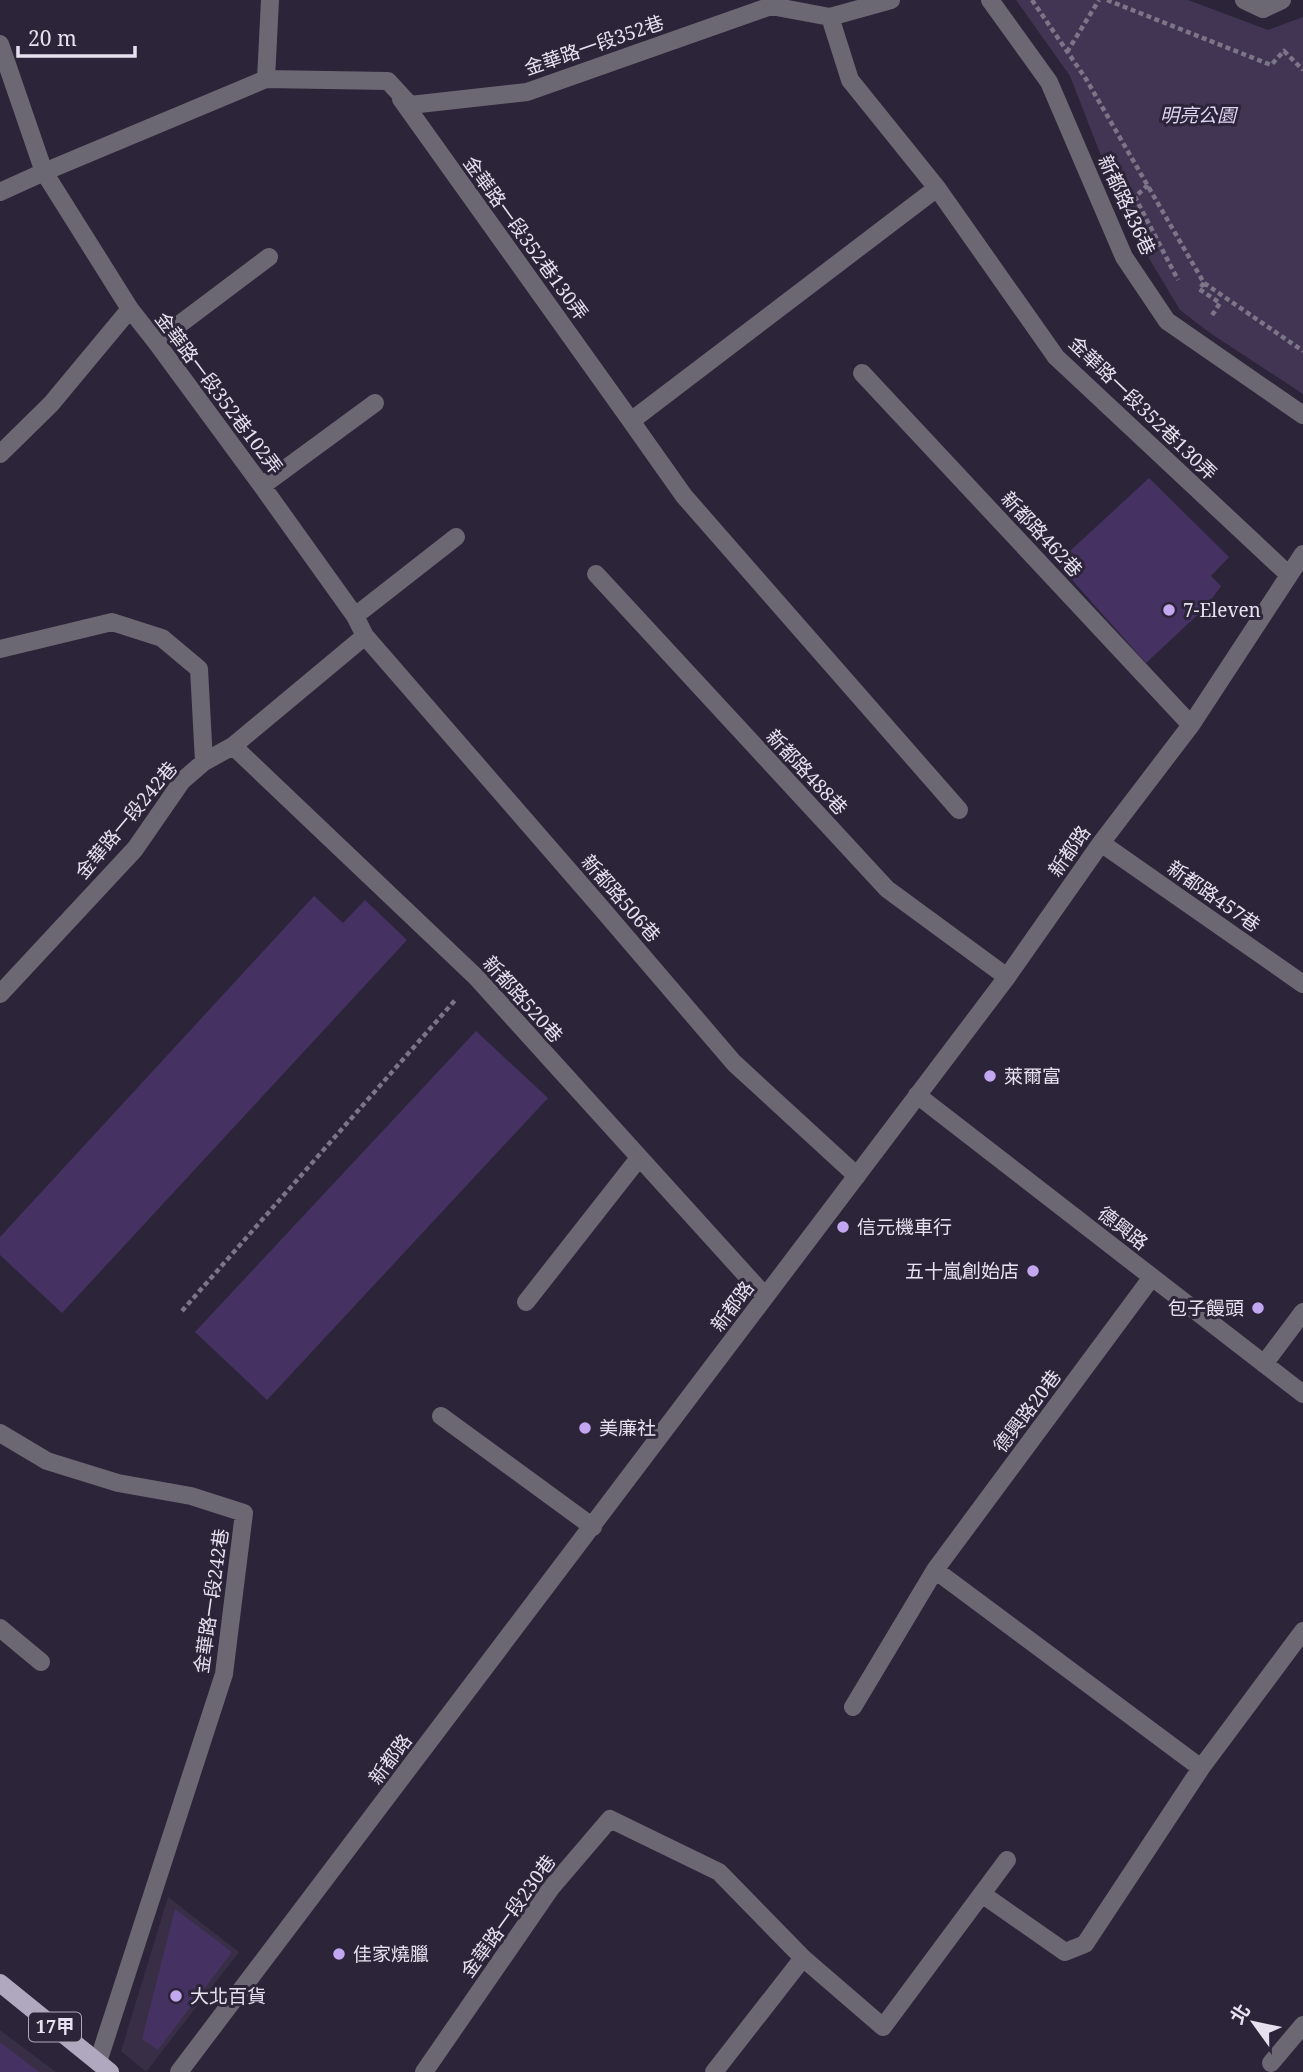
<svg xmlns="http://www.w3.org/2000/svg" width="1303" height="2072" font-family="'Noto Serif','Noto Sans TC',serif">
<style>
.built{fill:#382e46}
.green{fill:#413553}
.building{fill:#463262}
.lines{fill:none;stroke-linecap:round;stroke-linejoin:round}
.path{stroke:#7c7587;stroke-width:4.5;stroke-dasharray:5 3.5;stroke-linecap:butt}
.minor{stroke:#6c6873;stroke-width:18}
.major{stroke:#b0a8be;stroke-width:18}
.poi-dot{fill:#c4a7f1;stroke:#2c2438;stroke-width:2.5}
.labels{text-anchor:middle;stroke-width:6;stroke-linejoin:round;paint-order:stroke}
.shield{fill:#2c2438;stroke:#aea8b8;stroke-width:2}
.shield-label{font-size:18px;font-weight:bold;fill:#e6e1ef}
.street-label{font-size:19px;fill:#e6e1ef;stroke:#2c2438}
.park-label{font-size:19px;font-style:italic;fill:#dfd4f4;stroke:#2c2438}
.poi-label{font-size:19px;fill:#e6e1ef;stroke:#2c2438;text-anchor:start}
</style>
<rect width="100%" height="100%" fill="#2c2438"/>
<!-- built -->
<path class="built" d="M168,1897L239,1952L146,2072L121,2051Z
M0,2030L56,2072H0Z"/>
<!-- green -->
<path class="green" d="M1016,0H1188L1268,30L1303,17V394L1210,333L1180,310L1126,220L1070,76Z"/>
<!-- building -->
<path class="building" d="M1149,478L1229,557L1211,576L1221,586L1206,607L1146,663L1057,563Z
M314,896L343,923L365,900L407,940L62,1313L0,1255V1237Z
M476,1031L548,1098L267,1400L195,1332Z
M175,1909L232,1952L158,2050L142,2039Z
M0,2042L39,2072H0Z"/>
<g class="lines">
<!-- path -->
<path class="path" d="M1032,0L1086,79L1204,283L1303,351
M1107,0L1271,65L1284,51L1303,70
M1067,52L1099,0
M1148,185L1135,197L1178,280
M1204,283L1199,289L1220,303L1211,317
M182,1311L457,998"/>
<!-- minor -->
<path class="minor" d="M990,0L1049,82L1124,257L1167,321L1303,415
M1244,0L1263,9L1282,0
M830,17L850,80L937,188L1056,357L1289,575
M0,44L44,172L130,309L156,342L262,486L355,616L365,636L597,903L734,1063L857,1176
M266,79L270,0
M401,99L631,421L937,188
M0,192L44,172L266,79L388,81L410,105L527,92L771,6L830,17L891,0
M156,342L269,257
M862,373L1191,725
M631,421L684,496L959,810
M0,454L51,404L130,309
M262,486L375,403
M596,574L887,889L1007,977
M355,616L456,537
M0,649L112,622L162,638L199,669L204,762
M233,746L476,977L765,1296
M1101,843L1303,984
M0,994L135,849L182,781L204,762L233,746L365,636
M917,1095L1303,1394
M526,1302L639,1158
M1264,1364L1303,1312
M441,1416L593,1527
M0,1433L47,1461L118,1483L191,1496L244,1513L224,1674L98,2062
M935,1570L1201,1768
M0,1628L41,1662
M853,1707L935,1570L1152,1277
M982,1894L1065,1952L1085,1944L1201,1768L1303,1631
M1271,2063L1303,2025
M179,2072L1007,977L1101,843L1191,725L1303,554
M424,2072L551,1888L610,1819L719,1872L803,1958L883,2027L1007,1860
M714,2072L803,1958"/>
<!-- major -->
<path class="major" d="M0,1983L110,2072"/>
</g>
<!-- markers -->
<g class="poi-dot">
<circle cx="1169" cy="610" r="7"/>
<circle cx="990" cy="1076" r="7"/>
<circle cx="843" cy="1227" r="7"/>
<circle cx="1033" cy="1271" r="7"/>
<circle cx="1258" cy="1308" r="7"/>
<circle cx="585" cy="1428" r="7"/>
<circle cx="339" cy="1954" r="7"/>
<circle cx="176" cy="1996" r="7"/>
</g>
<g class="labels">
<!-- shield labels -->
<rect class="shield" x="29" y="2012.5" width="52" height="29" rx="5"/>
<g class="shield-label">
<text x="55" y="2033">17甲</text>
</g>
<!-- street labels -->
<g class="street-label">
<text transform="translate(594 45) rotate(-19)" y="7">金華路一段352巷</text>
<text transform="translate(1127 205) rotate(65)" y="7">新都路436巷</text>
<text transform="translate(526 238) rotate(54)" y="7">金華路一段352巷130弄</text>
<text transform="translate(219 393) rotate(53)" y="7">金華路一段352巷102弄</text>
<text transform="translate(1143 408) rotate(44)" y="7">金華路一段352巷130弄</text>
<text transform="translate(1042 534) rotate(47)" y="7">新都路462巷</text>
<text transform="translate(807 772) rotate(47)" y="7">新都路488巷</text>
<text transform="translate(126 820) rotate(-50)" y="7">金華路一段242巷</text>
<text transform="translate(1069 851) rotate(-55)" y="7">新都路</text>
<text transform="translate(1214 896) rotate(35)" y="7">新都路457巷</text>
<text transform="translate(621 898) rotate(49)" y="7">新都路506巷</text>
<text transform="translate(523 999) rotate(48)" y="7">新都路520巷</text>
<text transform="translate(1123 1228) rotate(38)" y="7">德興路</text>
<text transform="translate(732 1306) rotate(-53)" y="7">新都路</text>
<text transform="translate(1027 1411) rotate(-53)" y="7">德興路20巷</text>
<text transform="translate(211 1601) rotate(-82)" y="7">金華路一段242巷</text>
<text transform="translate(390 1759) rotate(-53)" y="7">新都路</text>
<text transform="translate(508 1916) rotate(-54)" y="7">金華路一段230巷</text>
</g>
<!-- park labels -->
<g class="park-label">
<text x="1198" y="122">明亮公園</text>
</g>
<!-- poi labels -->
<g class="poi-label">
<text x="1183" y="617">7-Eleven</text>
<text x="1004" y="1083">萊爾富</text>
<text x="857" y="1234">信元機車行</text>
<text x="1019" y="1278" text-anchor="end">五十嵐創始店</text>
<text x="1244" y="1315" text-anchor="end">包子饅頭</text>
<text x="599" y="1435">美廉社</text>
<text x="353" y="1961">佳家燒臘</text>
<text x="190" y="2003">大北百貨</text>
</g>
</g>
<!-- north arrow -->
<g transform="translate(1254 2023) rotate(303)" stroke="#2c2438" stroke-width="5" paint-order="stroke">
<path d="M0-5L12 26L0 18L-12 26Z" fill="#e6e1ef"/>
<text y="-10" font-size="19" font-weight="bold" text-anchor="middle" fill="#e6e1ef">北</text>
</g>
<!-- scale -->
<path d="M18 46v10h117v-10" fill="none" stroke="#e6e1ef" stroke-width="3.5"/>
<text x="28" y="46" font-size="21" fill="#e6e1ef" stroke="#2c2438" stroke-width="5" paint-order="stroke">20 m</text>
</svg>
